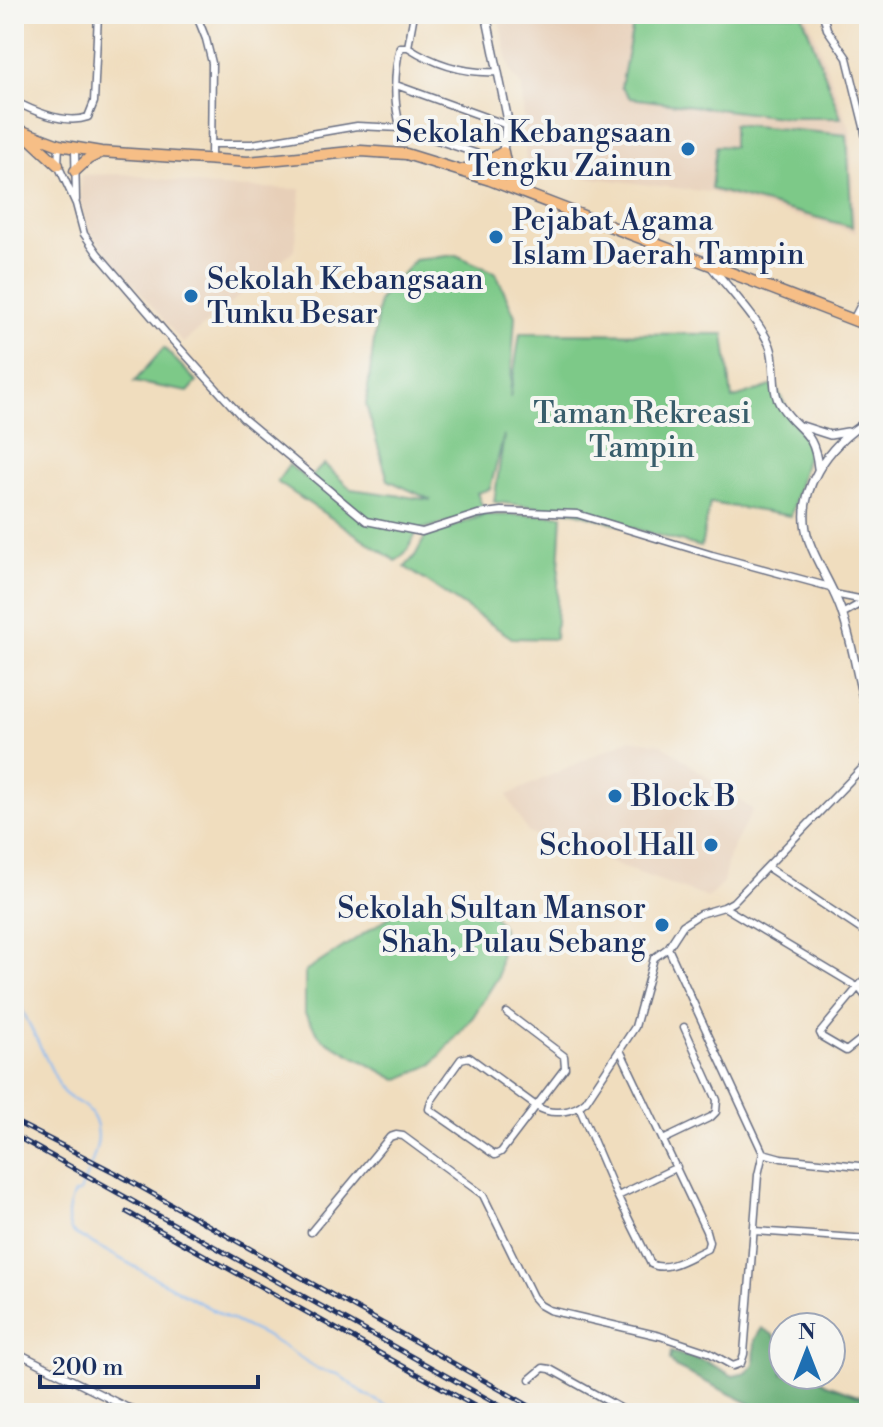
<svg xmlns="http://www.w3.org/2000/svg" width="883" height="1427" font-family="'Libre Bodoni',serif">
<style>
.built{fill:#e7cfb8}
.green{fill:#7dc988;stroke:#4c7c73;stroke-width:2}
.forest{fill:#66ad74;stroke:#406e69;stroke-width:2}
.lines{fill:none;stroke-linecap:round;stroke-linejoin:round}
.stream{stroke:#85b9f3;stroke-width:2}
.minor-casing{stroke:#666c80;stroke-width:9}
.tertiary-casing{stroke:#666c80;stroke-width:10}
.trunk-casing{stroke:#666c80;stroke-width:13}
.minor{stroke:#fff;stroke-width:6}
.tertiary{stroke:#fff;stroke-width:7}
.trunk{stroke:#f6be86;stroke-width:10}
.rail-casing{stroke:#1b2f5e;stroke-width:5}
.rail{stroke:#f6f6f2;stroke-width:2;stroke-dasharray:6;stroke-linecap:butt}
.poi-dot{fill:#1f6fb2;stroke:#f6f6f2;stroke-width:3}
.labels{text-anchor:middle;stroke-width:8;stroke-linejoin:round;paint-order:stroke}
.poi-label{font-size:30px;fill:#1b2f5e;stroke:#f6f6f2;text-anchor:end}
.park-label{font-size:30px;fill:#385d6b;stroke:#f6f6f2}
</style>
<rect width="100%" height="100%" fill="#f6f6f2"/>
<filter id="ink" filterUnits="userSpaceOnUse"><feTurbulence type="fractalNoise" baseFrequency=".0125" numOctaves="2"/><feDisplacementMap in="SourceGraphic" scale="16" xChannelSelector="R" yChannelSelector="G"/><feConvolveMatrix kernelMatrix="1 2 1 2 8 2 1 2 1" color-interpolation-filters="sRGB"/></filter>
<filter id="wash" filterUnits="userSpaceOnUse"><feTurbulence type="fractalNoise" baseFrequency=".006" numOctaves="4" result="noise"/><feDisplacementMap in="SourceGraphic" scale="32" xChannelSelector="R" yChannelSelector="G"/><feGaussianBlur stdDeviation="1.8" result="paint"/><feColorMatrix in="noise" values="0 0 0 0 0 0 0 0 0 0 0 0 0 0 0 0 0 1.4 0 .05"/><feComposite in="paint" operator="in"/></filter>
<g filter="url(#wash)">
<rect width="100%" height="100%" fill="#f0ddbe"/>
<!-- built -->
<path class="built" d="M498,14H807L850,128L856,233L709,192L526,170L522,87L510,70Z
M125,174L219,187L301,189L295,249L183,343L89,231L80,204L81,175Z
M631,739L662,744L753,810L729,855L723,883L708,898L528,833L507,795Z"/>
<!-- green -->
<path class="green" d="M635,14H802L841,118H788L630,98L621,87Z
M733,124L847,135L852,227L711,189L716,146L733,147Z
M456,255L496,273L515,316L510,398L520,333L724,334L732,399L774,385L809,447L791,516L710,503L701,547L571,511L494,502L504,435L490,489L477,493L485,513L418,530L407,551L396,561L277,482L289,465L308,480L324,464L351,489L431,500L388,480L366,405L379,300L415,260Z
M164,348L197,382L188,392L134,382Z
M484,515H562L555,639L512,638L405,567L415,556L425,537Z
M406,906H486L503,928L498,977L473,1017L433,1064L397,1080L322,1039L305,1014V972Z"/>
<!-- forest -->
<path class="forest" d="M762,1328L772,1334L783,1346V1375H812L827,1384L869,1399V1413H769L675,1367L670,1360L671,1352L707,1362L733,1376L746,1373L754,1365L755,1339Z"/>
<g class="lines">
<!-- stream -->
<path class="stream" d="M14,917L17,919L14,922
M14,993L62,1091C70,1100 80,1102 87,1109C111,1132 89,1167 80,1192L74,1194C68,1207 65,1218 72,1232L224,1316L268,1337L320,1370L338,1374L364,1394L400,1413"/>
</g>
</g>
<g filter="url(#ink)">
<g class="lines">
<defs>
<path id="minor" d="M196,14L206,39L212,63L211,159
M823,14L827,29L847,58L864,127
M408,47C436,65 465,74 498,72
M408,47L414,14
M396,85L507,125
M14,101C35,112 65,125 88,117L94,102L98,14
M869,126L864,127L869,157
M401,128C393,105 394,71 400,47H408
M211,144H252L357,126L401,128L493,159
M59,145L58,165L76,204L84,234L98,254L165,332L243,418L366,521L422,532L478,514L501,511L577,514L712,555L830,587
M75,149L76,200
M853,320L869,289
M834,594L869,601
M842,614L863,602
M767,867L869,935
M724,907L859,988L869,1001
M869,974L820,1033L822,1037L846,1051L869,1033
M507,1013L564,1056L565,1068L501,1152L495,1155L429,1109L431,1101L461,1059L469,1057L536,1106C551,1116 573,1113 586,1101L635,1027L654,958L668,948L683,925L700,914L724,907L733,902L869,761
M579,1107L615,1191L651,1264C667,1273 691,1256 707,1249L709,1242L706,1231L620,1050
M665,1139L711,1117L716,1112L717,1100L684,1027
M763,1153L781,1158L869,1167
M618,1196L677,1167
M755,1231L869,1239
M311,1232L390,1137L396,1135L403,1136L483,1195L533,1297L540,1305L549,1310L660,1336L708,1352L733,1366L741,1363L744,1354L758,1175L763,1153L668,948
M14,1351L126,1407L144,1413
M530,1379L543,1368L550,1369L629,1413"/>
<path id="tertiary" d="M486,14L507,116L503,152L490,180
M496,183L502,168L500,162
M711,266C728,288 761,323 770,346C777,364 770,390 781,406C800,434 814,429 818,468
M869,420C830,443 792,492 809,541C818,566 834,588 842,613C854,648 858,685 869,720
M802,426L830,435L847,432"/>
<path id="trunk" d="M14,128L59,145L101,152L248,162L361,151L406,154L490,180L869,326
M30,139L58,165
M462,170L487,162L503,152L507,172L520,191
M75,171L88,159L100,153"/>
</defs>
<!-- minor casing -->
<use href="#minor" class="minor-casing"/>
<!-- tertiary casing -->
<use href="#tertiary" class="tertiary-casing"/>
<!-- trunk casing -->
<use href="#trunk" class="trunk-casing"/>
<!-- minor -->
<use href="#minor" class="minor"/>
<!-- tertiary -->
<use href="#tertiary" class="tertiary"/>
<!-- trunk -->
<use href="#trunk" class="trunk"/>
<defs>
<path id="rail" d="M14,1121L114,1172L542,1413
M14,1135L513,1413
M127,1212L487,1413"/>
</defs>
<!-- rail casing -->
<use href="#rail" class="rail-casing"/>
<!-- rail -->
<use href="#rail" class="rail"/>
</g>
</g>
<!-- markers -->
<g class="poi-dot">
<circle cx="688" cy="149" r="8"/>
<circle cx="496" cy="237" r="8"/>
<circle cx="191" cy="296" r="8"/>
<circle cx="615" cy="796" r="8"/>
<circle cx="711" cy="845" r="8"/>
<circle cx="662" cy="925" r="8"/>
</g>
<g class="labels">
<!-- poi labels -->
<g class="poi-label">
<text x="672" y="142">Sekolah Kebangsaan<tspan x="672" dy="34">Tengku Zainun</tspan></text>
<text x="512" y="230" text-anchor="start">Pejabat Agama<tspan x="512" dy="34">Islam Daerah Tampin</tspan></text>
<text x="207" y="289" text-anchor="start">Sekolah Kebangsaan<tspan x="207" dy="34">Tunku Besar</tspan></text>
<text x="631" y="806" text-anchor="start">Block B</text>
<text x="695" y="855">School Hall</text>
<text x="646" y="918">Sekolah Sultan Mansor<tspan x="646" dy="34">Shah, Pulau Sebang</tspan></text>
</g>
<!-- park labels -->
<g class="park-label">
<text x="642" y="423">Taman Rekreasi<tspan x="642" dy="34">Tampin</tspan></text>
</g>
</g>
<!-- margin -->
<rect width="883" height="1427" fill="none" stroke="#f6f6f2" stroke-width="48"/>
<!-- north arrow -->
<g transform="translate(807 1351)"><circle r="38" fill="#f6f6f2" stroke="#9ea6b7" stroke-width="2"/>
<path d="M0-6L14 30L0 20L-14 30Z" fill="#1f6fb2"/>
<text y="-12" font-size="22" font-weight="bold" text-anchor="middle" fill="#1b2f5e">N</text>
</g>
<!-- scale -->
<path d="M40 1375v12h218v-12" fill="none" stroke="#1b2f5e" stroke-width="4"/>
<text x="52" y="1375" font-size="24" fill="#1b2f5e" stroke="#f6f6f2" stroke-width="6" paint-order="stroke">200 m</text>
</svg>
